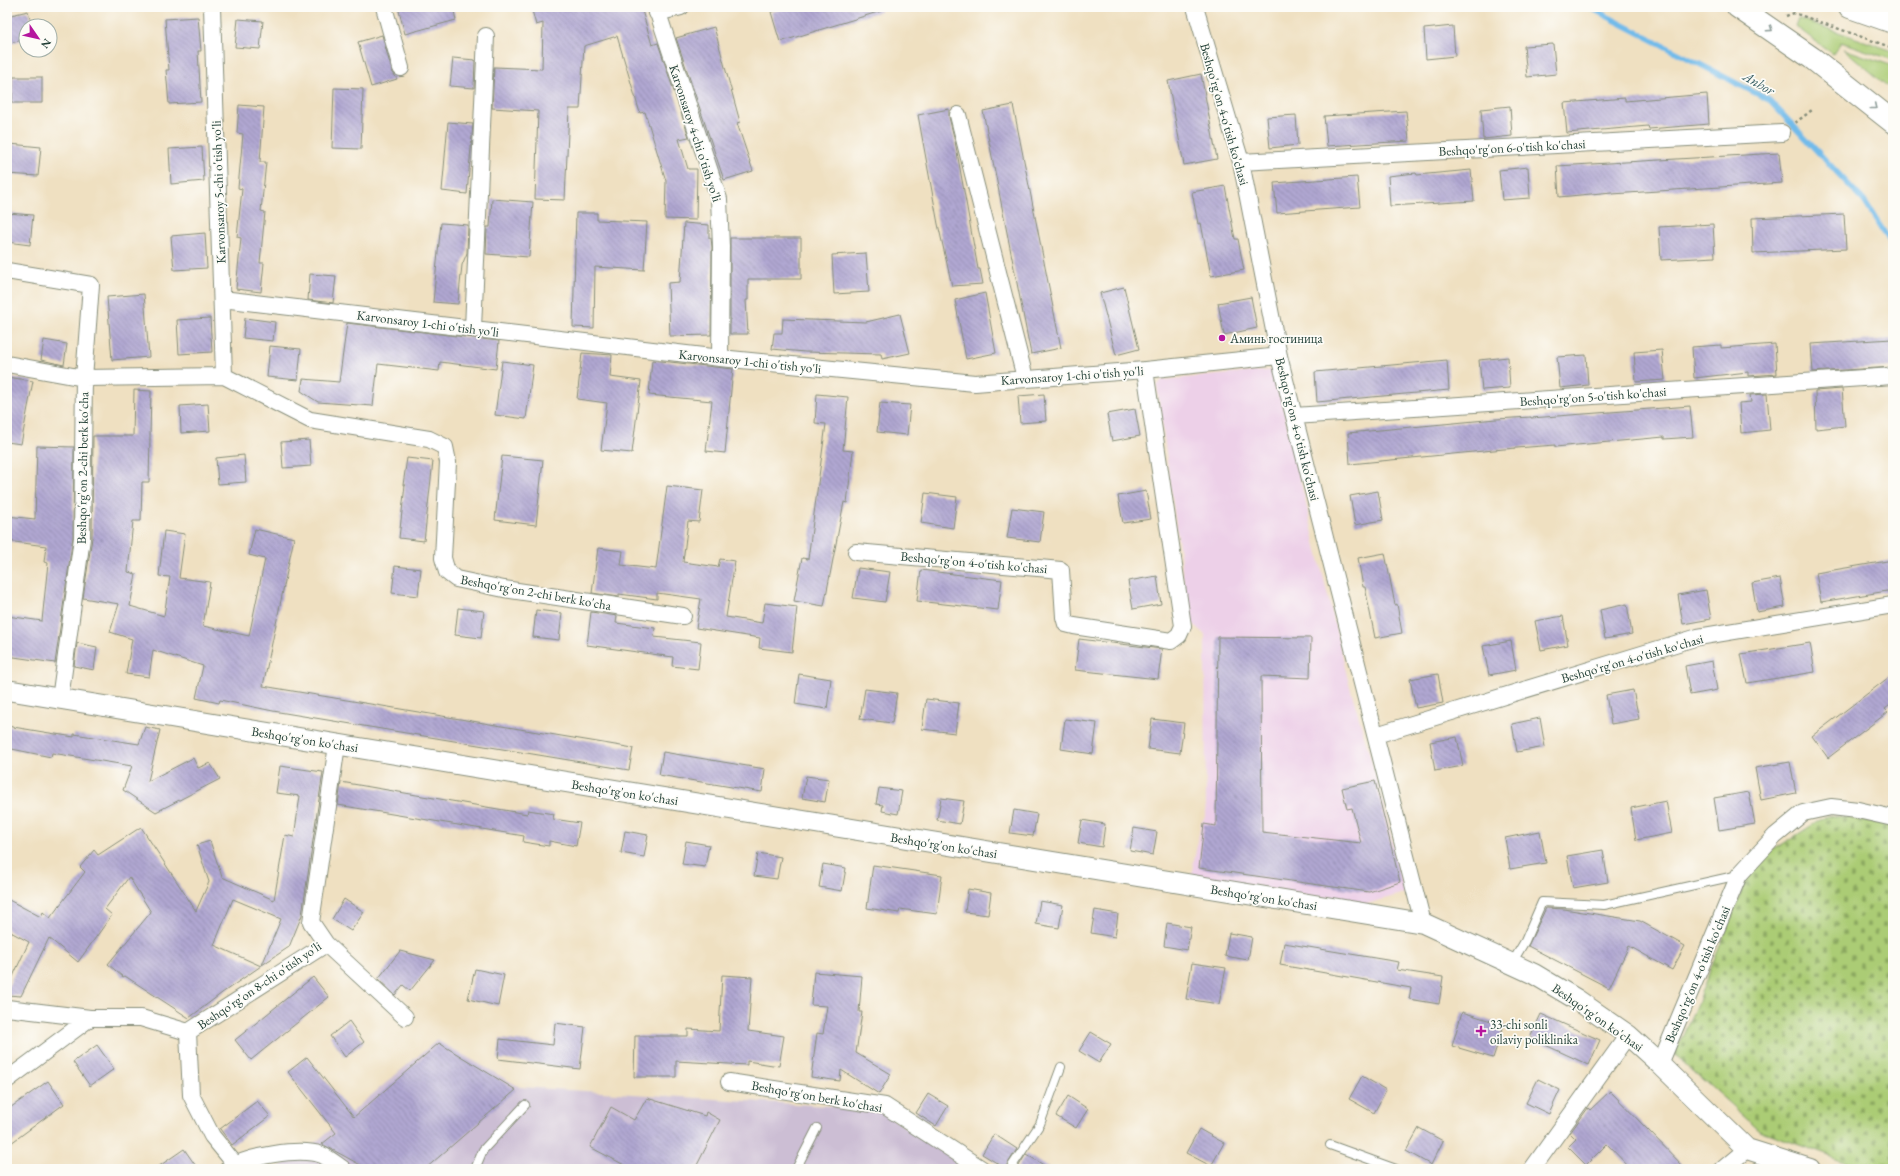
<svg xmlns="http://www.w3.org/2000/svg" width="1900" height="1176" font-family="'EB Garamond',serif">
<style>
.built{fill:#edd0e8}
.industrial{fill:#ccbed4}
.grass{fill:#abcc74;stroke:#658454}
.cemetery{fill:url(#cemetery-stones);stroke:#658454}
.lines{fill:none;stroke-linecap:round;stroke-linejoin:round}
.stream{stroke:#72bbea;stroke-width:5.5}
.building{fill:url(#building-back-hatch)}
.service-casing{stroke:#878e7a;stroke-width:10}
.minor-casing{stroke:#878e7a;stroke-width:18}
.tertiary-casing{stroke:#878e7a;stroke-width:22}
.trunk-casing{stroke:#878e7a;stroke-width:24}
.path{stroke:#878e7a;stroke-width:2.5;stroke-dasharray:3 3;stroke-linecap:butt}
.service{stroke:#fff;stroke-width:8}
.minor{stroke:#fff;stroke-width:16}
.tertiary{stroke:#fff;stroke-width:20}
.trunk{stroke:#fff;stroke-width:22}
.oneway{stroke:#8f9e9a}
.poi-dot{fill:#b5179e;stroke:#fdfcf7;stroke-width:1.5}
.labels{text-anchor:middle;stroke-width:3.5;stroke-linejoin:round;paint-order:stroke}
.street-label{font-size:13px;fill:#1f3d34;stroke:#fdfcf7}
.poi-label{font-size:13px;fill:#1f3d34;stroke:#fdfcf7;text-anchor:start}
.water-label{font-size:14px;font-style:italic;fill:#345c62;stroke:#fdfcf7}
</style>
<defs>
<pattern id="cemetery-stones" width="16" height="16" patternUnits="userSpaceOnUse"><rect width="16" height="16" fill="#abcc74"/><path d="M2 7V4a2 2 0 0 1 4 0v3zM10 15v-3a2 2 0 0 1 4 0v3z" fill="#8ba760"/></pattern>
<pattern id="building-back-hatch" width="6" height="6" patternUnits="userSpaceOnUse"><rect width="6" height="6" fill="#b0a7d2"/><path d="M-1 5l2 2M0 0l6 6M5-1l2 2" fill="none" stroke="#8f89ab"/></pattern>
</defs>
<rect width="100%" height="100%" fill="#fdfcf7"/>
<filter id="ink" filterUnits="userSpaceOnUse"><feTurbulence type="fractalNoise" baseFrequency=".025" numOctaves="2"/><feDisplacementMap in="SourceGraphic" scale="8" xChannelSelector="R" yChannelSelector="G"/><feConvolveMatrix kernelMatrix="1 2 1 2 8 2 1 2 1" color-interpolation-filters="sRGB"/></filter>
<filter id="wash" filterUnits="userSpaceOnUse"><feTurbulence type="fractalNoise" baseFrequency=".012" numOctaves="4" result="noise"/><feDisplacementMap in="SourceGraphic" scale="16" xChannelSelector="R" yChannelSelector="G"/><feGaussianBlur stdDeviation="0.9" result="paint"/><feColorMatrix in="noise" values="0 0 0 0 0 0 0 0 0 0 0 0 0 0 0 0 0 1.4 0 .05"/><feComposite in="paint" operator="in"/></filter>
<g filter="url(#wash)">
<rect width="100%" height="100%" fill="#efe0c1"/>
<!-- built -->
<path class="built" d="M1274,370L1347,676L1377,781L1405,893L1363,905L1191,876L1201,824L1206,814L1205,635L1189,620L1157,386L1162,380Z"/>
<!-- industrial -->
<path class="industrial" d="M437,1040L520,1087L877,1109L973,1169H276L317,1141Z"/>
<!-- grass -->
<path class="grass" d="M1798,18L1893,51V60L1841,42L1833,54L1795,26Z
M1844,49L1893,66V91Z"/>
<!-- cemetery -->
<path class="cemetery" d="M1828,815L1893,825V1169H1864L1759,1130L1674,1054L1696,1006L1746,880L1767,854Z"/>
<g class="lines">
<!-- stream -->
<path class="stream" d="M1589,7L1769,100L1864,201L1893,246"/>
</g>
<g id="blocks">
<!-- building -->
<path class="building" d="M398,7H453L456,20L405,34Z
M531,7H641L652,45L658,43L689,137L679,139L688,169H697L696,220L665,219L666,181L645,112L640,113L617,36L584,46L580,109H569L565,200L535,199L538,111L492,108L494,67L542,69L543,23L536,25Z
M788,7H880L881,11L780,42L771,12Z
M28,11L32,26H26V39L7,44V16Z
M198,17L201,51H198L201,102L169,104L166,70H169L165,19Z
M238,19L263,21L260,49L235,47Z
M1453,26L1455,56L1426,59L1424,29Z
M714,27L740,122L737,123L753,171L724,180L676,38Z
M382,35L392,71L397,79L371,87L358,42Z
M1553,44L1556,74L1527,77L1524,46Z
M453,58L475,60L474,88L450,86Z
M1201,74L1217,159L1184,165L1168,81Z
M13,77H42V103H12Z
M334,88L363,89L361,149L332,148Z
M1707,94L1709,124L1649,129L1648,126L1567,133L1564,103L1625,98V101Z
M239,105L264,107L260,162H266L261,211L265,212L260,263H264L261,292L236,289L241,238L237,237L242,189L238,188L243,134L237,133Z
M1013,105L1061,348L1031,354L983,111Z
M1510,106L1512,136L1483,139L1481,109Z
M949,109V117L955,141L978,269H980L983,284L952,286L938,224L918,115Z
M1406,111L1409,141L1327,146L1324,116Z
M1296,115L1298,145L1270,148L1267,117Z
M448,122L473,124L467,194L442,191Z
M10,144L41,147L38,176L7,174Z
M202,147L204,181L171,184L169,149Z
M1779,153L1782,183L1612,194V192L1559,197L1557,166Z
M1528,167L1530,198L1502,200L1499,170Z
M1471,170L1474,201L1390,206L1388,176L1416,173L1417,175Z
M1357,177L1360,207L1277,213L1274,183Z
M1225,186L1235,239H1238L1244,270L1211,276L1201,223L1198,224L1192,192Z
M492,199L533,202L529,257L486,254L487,227H490Z
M7,213L33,215L30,245L7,242Z
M576,213H597V220L647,222L644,270L595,267L594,328L573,327Z
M1844,214L1846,249L1753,253L1752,218Z
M441,223L468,225L467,253L462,265L458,304L433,302Z
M684,223L709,225V238H711L712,247L711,335L670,336L668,283L680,282Z
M1713,224L1715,257L1661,260L1659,227Z
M205,233L207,268L174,270L171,236Z
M730,238H801V279H748V300H746L748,334H730Z
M866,253L869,292L834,294L832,255Z
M310,274L336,276L333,303L308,300Z
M1124,287L1139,349L1116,355L1100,293Z
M985,293L996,353L966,359L955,300Z
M144,294L149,357L112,360L107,297Z
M1251,297L1257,328L1224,335L1218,303Z
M900,314L910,353L882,359L881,354L805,352L772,349L774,333H782L783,319L866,322Z
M210,318L212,352L179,354L177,320Z
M245,318L275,322L273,341L243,338Z
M347,323L499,341L496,369L440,362L439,371L378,364L373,406L318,402L301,391L303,379L339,382Z
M1892,339L1893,367L1813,372L1811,344Z
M44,340L67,344L64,365L41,360Z
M1775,344L1777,374L1748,376V372L1694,378L1692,347L1721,345V348Z
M270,346L301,349L298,380L267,377Z
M1662,350L1665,380L1636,382L1634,352Z
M582,353L612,355L610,377L641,381L632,453L601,450L607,403L577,399Z
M1586,355L1588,385L1560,388L1557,357Z
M1508,357L1510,388L1482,390L1479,360Z
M652,360L733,369L725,453L706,451L712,401L649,395Z
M1447,360L1449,390L1317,402L1315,372Z
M502,361L533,365L526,419L495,415Z
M7,377L33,381L21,444L7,442Z
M1842,389L1845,426L1816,429L1815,391Z
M134,390L151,391L149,482H142L141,521H133L128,572L136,574L130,606L164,616L170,577L159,576L164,531L185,534L179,578L210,582L203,626L249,636L265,559L249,555L255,529L294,538L263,686L633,748L629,770L273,711L220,700L219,703L196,698L203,666L153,650L149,677L126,674L132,639L110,632L119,604L83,598L92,538L93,436H133Z
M817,394L848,397L843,450L853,451L847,503L844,502L824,606L794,601L802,558L808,559L826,424L815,423Z
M1044,394L1046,421L1020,423L1018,396Z
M1767,394L1770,430L1741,433L1739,403L1751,402L1750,395Z
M880,403L910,405L907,435L877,432Z
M208,404L210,431L181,433L180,406Z
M1690,406L1693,437L1664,439V437L1555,447V445L1504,449L1350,464L1348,433L1496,419L1531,417V418Z
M1135,409L1140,436L1112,441L1107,414Z
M309,440L311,466L283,468L281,442Z
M37,446L74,447L73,537L55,663L7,656V616L42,621L48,563L44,562L46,546L7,541V516L35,519Z
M244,455L246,482L218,484L216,458Z
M502,456L543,460L536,525L495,520Z
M407,458L433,461L424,541L399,538L405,485H403Z
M667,486L703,490L699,522L688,521L683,562L718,567L720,559L735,561L726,617L762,623L765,603L797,607L792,652L759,648L760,638L696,628L701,599L657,593V599L619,594V597L592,593L598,548L623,551L621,565L656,569Z
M1146,491L1151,519L1123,523L1118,496Z
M1378,491L1383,520L1355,525L1350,496Z
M925,493L957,497L953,528L921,523Z
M1012,508L1044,512L1040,542L1007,538Z
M1385,553L1395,605L1397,604L1402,633L1375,638L1365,587H1363L1358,558Z
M1893,560V590L1821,602L1816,573Z
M395,566L421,569L418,596L392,593Z
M858,568L890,572L885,602L853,598Z
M921,570L1002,580L998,610L917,601Z
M1157,576L1161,604L1133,609L1128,581Z
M1780,578L1785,607L1757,612L1752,583Z
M1706,590L1711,619L1683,624L1678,595Z
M1627,604L1632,634L1605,639L1600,610Z
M458,608L484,611L481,638L455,635Z
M536,610L562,613L559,640L533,637Z
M591,612L617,616L616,623L655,628L654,637L701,642L698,669L672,666L673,657L587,645Z
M1563,616L1568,645L1541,650L1535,621Z
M1218,637L1311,638L1310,678L1261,676L1262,832L1361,843L1352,808L1347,809L1342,788L1375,781L1400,882L1369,892L1199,868L1204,824L1216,826Z
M1079,639L1162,649L1158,679L1075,670Z
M1511,641L1516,670L1489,675L1483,646Z
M77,643L97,647L94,670L74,666Z
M1810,643L1815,672L1747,683L1741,654Z
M1712,661L1717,690L1690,695L1685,666Z
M799,674L831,679L827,709L795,704Z
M1438,674L1443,703L1416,708L1410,679Z
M1893,674V703L1885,709L1888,712L1828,758L1812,736Z
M865,689L897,693L892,723L860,719Z
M1633,690L1639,719L1611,724L1606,695Z
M926,699L959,703L955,733L922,729Z
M1540,718L1545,747L1517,752L1512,724Z
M1065,719L1097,723L1093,754L1061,749Z
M1152,719L1184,723L1180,753L1148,749Z
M7,726L74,737V734L139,744L145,727L160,730L148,781L193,758L198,768L210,763L220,779L156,812L123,790L132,766L52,753L51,757L7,748Z
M1457,737L1463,766L1435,771L1430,742Z
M663,752L765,769L762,792L659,775Z
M1790,762L1796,793L1761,800L1755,768Z
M280,766L323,772L302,915L289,947L262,965L281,919L233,899L214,945L261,966L222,993L189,1018L125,976L123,977L108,964L151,912L129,877L105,909L112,915L78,962L49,938L21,996L7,995V989L29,942L7,930V899L41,917L43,912L50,918L85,872L80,867L94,850L98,855L141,827L196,911L209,882L197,845L210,841L222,877L274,900L285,835L294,837L300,796L276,793Z
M806,776L829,779L825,802L802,798Z
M341,782L527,814L528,810L554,814L553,819L580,823L576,846L549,841V846L523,842L524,836L338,805Z
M879,788L902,791L898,814L882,811L883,805L876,804Z
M1749,792L1755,824L1719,830L1714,798Z
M941,798L964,801L960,824L937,820Z
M1666,801L1672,833L1636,840L1631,808Z
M1014,810L1037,814L1033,836L1010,833Z
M1082,820L1105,824L1102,847L1078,843Z
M1134,828L1157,832L1153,855L1130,851Z
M625,831L648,835L644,857L621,853Z
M1540,831L1546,863L1510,869L1505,838Z
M686,841L709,845L705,867L682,864Z
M1603,850L1608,882L1573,888L1567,856Z
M758,853L781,857L777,879L754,876Z
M823,864L846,868L842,891L819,887Z
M873,865L942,875L937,914L900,909L899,913L867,908Z
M968,889L991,893L988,915L965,912Z
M344,899L364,912L351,931L332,919Z
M1040,901L1063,905L1059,928L1036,924Z
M1546,908L1564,909L1640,921L1685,946L1672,970L1629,946L1609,988L1528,946Z
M1095,910L1118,914L1115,937L1091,933Z
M1167,923L1191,927L1187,950L1164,946Z
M1229,933L1252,937L1248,960L1225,956Z
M1284,943L1399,962L1397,970L1443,977L1439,1004L1409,999L1411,988L1280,965Z
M400,951L435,960L410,991L403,985L395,995L378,979Z
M1192,963L1226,968L1219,1004L1186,999Z
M475,969L504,975L498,1006L468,999Z
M814,972L862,976L859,1012H862L856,1053L891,1074L879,1094L841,1070L840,1081L811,1077L817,1033L823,1034L827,1006L811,1005Z
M722,975L752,977L748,1031L784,1036L779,1066L747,1061V1065L676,1061V1077H634L635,1036H688V1029L719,1031Z
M313,977L329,997L251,1060L235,1040Z
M1462,1012L1504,1025L1493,1058L1452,1046Z
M1541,1014L1600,1040L1589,1065L1530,1038Z
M349,1021L364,1042L345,1057L330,1036Z
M555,1023L585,1027L580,1069L498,1059L500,1039L553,1045Z
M1091,1032L1111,1044L1099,1063L1079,1051Z
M439,1043L516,1090L425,1169H368L322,1144L336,1133L288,1072L307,1057L354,1117Z
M97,1045L114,1069L90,1086L73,1062Z
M1362,1076L1386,1090L1374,1113L1349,1099Z
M1538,1079L1560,1090L1549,1114L1526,1103Z
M48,1081L64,1104L7,1146V1110Z
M1610,1091L1686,1169H1631L1607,1144L1586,1165L1568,1147L1576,1139L1570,1133L1588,1108L1590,1110Z
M928,1094L948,1106L936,1126L916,1113Z
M1068,1096L1088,1109L1076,1128L1056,1116Z
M647,1098L705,1116L706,1112L720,1120L695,1169H632L590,1147L611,1107L634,1120Z
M257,1101L270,1116L232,1145L220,1129Z
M1419,1128L1443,1141L1431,1165L1406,1151Z
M1199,1129L1224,1143L1211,1166L1186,1153Z
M994,1134L1017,1149L1005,1168L982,1154Z
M184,1149L198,1169H155Z
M1026,1154L1050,1169H1017Z"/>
</g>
</g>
<g filter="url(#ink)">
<use href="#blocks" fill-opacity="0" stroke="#878e7a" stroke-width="1"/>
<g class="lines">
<defs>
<path id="service" d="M1512,963L1525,941L1542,902L1604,905L1739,875
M1330,1145L1396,1169
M475,1169L483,1150L525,1105
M796,1169L817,1128
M1010,1169L1040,1124L1061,1067"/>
<path id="minor" d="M212,7L224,376
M384,7L401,68
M656,7L719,199L721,247L720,358
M1195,7L1241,162L1279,356L1294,416L1423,923
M657,13L681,7
M958,115L1025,378
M1241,162L1782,133
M7,271L91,285L84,378L82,538L60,699
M222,299L720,358L975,383L1145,370L1279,356
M473,328L486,36
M7,364L84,378L224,376L310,420L429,439L445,447L448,462L443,558L447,572L456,579L504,589L683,616
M1294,416L1893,376
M856,552L1061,570L1064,617L1066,624L1074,626L1171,641L1179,635L1183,626L1145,370
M1376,735L1698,637L1893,605
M337,745L311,922L326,944L405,1017
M7,1008L90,1018H141L188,1032
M188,1032L326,944
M188,1032L191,1095L212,1136L235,1164
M1660,1064L1739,875L1775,836L1803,813L1831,807L1858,810L1893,818
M7,1080L90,1018
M729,1082L885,1106L982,1169
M228,1169C247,1156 300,1147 322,1155C329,1158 337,1165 343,1169
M1532,1169L1628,1035
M1723,1169L1747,1149"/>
<path id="tertiary" d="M7,690L1423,923L1534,974L1576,999L1628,1035L1660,1064L1747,1149L1810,1169"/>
<path id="trunk" d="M1738,7L1812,58L1893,122
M1850,7L1893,22"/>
</defs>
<!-- service casing -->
<use href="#service" class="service-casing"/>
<!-- minor casing -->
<use href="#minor" class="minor-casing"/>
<!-- tertiary casing -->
<use href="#tertiary" class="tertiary-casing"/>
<!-- trunk casing -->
<use href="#trunk" class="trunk-casing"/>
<!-- path -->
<path class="path" d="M1786,16L1794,13L1893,48
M1795,123L1812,110"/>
<!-- service -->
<use href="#service" class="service"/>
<!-- minor -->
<use href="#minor" class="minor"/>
<!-- tertiary -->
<use href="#tertiary" class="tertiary"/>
<!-- trunk -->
<use href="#trunk" class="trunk"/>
</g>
<!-- one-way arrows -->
<defs><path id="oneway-chevron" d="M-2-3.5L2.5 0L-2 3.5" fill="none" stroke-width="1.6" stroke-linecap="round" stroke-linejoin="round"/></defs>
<g class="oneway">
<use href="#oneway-chevron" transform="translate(1770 29) rotate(34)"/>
<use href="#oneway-chevron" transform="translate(1874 107) rotate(39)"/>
</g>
</g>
<!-- markers -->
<g class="poi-dot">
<circle cx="1222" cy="338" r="4"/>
<path d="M1479 1025h4v4h4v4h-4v4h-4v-4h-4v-4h4z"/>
</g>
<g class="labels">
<!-- street labels -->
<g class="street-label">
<text transform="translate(1225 114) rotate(74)" y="5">Beshqo'rg'on 4-o'tish ko'chasi</text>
<text transform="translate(696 133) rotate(72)" y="5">Karvonsaroy 4-chi o'tish yo'li</text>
<text transform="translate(1512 147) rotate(-3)" y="5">Beshqo'rg'on 6-o'tish ko'chasi</text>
<text transform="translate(218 192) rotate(-92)" y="5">Karvonsaroy 5-chi o'tish yo'li</text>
<text transform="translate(428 323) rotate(7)" y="5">Karvonsaroy 1-chi o'tish yo'li</text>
<text transform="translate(750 361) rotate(6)" y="5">Karvonsaroy 1-chi o'tish yo'li</text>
<text transform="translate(1072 375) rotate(-4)" y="5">Karvonsaroy 1-chi o'tish yo'li</text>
<text transform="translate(1593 396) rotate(-4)" y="5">Beshqo'rg'on 5-o'tish ko'chasi</text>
<text transform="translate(1298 429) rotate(76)" y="5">Beshqo'rg'on 4-o'tish ko'chasi</text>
<text transform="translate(82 468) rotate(-89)" y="5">Beshqo'rg'on 2-chi berk ko'cha</text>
<text transform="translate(974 562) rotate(5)" y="5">Beshqo'rg'on 4-o'tish ko'chasi</text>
<text transform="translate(536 592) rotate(10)" y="5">Beshqo'rg'on 2-chi berk ko'cha</text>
<text transform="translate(1632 658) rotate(-16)" y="5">Beshqo'rg'on 4-o'tish ko'chasi</text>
<text transform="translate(305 739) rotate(9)" y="5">Beshqo'rg'on ko'chasi</text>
<text transform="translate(625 792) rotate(9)" y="5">Beshqo'rg'on ko'chasi</text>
<text transform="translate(944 845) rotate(9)" y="5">Beshqo'rg'on ko'chasi</text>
<text transform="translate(1264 897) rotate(9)" y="5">Beshqo'rg'on ko'chasi</text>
<text transform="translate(1697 974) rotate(-67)" y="5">Beshqo'rg'on 4-o'tish ko'chasi</text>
<text transform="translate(259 985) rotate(-34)" y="5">Beshqo'rg'on 8-chi o'tish yo'li</text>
<text transform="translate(1598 1017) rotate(35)" y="5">Beshqo'rg'on ko'chasi</text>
<text transform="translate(817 1096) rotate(10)" y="5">Beshqo'rg'on berk ko'chasi</text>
</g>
<!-- poi labels -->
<g class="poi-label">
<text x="1230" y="343">Аминь гостиница</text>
<text x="1490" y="1029">33-chi sonli<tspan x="1490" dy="15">oilaviy poliklinika</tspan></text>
</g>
<!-- water labels -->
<g class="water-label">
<text transform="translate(1759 83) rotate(30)" y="5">Anhor</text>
</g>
</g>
<!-- margin -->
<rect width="1900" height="1176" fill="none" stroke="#fdfcf7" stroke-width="24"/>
<!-- north arrow -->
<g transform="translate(38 38) rotate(124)"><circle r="19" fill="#fdfcf7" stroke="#a4b0a9"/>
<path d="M0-3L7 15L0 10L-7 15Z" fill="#b5179e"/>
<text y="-6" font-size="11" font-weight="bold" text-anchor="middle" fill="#1f3d34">N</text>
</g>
</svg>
